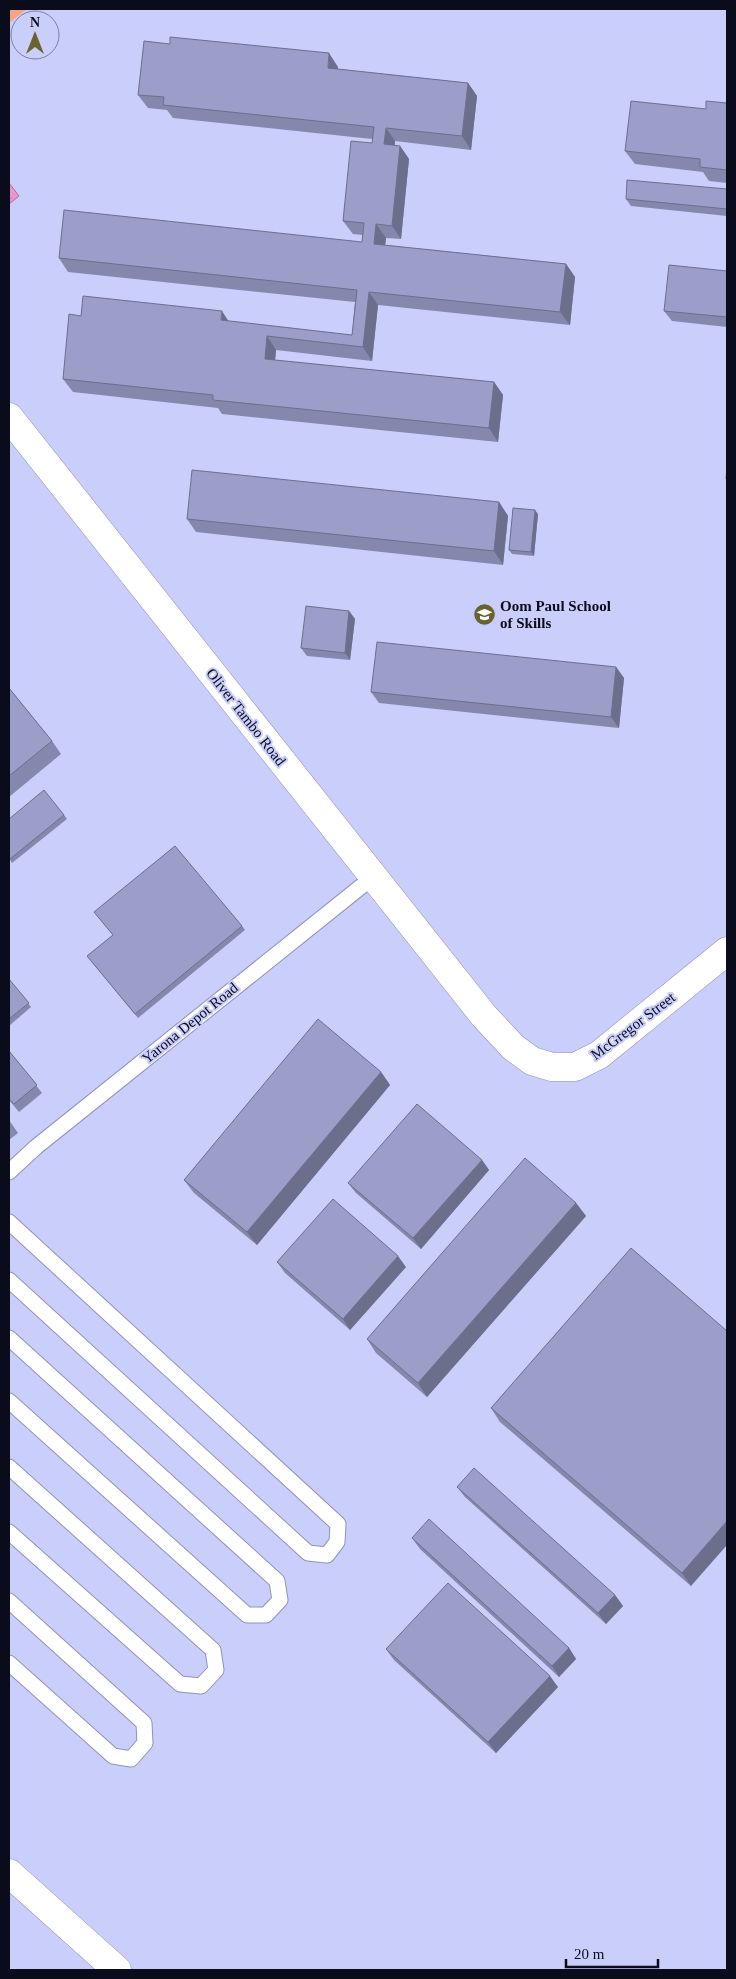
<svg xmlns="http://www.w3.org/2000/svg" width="736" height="1979" font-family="'Times New Roman',serif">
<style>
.grass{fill:#f6a386}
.water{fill:url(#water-ripples);stroke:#a86d9a}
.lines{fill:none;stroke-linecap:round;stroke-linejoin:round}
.service-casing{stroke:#8f93bd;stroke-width:17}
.minor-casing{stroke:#8f93bd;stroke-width:29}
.secondary-casing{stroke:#8f93bd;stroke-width:29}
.service{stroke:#fff;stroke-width:15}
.minor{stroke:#fff;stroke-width:28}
.secondary{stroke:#fff;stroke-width:28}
.wall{fill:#8488ac}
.shaded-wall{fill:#6c6f8c}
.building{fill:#9a9ec8;stroke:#6c6f8c}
.labels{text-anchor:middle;stroke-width:4;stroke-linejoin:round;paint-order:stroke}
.poi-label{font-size:15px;font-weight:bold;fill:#0b0c1b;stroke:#cacefb;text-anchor:start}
.street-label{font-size:15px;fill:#0b0c1b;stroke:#cacefb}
</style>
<defs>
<pattern id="water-ripples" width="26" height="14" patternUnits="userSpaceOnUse" patternTransform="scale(1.25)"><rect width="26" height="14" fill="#ec96d0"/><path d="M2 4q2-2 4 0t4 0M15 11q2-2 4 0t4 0" fill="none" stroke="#c980b2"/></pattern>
</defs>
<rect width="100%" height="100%" fill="#cacefb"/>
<!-- grass -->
<path class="grass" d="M9,9H27L9,23Z"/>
<!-- water -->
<path class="water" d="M9,183L19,196L9,204Z"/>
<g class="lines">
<defs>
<path id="service" d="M9,1172L36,1147L373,877
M9,1222L338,1524L337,1542L327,1555L308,1553L9,1280
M9,1338L277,1581L280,1600L266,1615H247L9,1401
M9,1467L213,1650L216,1670L201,1686L180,1684L9,1532
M9,1601L144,1723L145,1743L131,1759L113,1756L9,1663"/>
<path id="minor" d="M9,417L484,1016L513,1047L532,1061L552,1067H575L599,1055L727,951"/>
<path id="secondary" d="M9,1873L117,1970"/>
</defs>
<!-- service casing -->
<use href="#service" class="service-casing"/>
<!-- minor casing -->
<use href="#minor" class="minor-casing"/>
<!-- secondary casing -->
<use href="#secondary" class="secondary-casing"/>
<!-- service -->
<use href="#service" class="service"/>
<!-- minor -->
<use href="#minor" class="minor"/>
<!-- secondary -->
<use href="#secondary" class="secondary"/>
</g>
<!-- wall -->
<path class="wall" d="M338,67V69L468,83L477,96L471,150L395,141V145L400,146L409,159L401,239L386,238L385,245L566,264L575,277L570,325L378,305L372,361L276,350L275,360L494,382L503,395L498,442L222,414L218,408L73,392L63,379L81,316L229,321L352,335L355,302L68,272L59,258L362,242L363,235L353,234L343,221L372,143V139L173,118L167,110L148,108L138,95Z
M727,103V183L709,181L703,172L635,164L625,151L706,109Z
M727,189V216L631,206L626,199Z
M727,271V327L672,321L664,311Z
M499,502L508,516L503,565L196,532L187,519Z
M538,514L534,556L512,554L509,550Z
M349,611L355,619L350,660L307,656L301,648Z
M616,667L624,678L619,728L379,703L371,692Z
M9,688L52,741L61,754L9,797Z
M64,815L67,819L12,863L9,858Z
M94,912L242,926L245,930L138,1018L87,956L113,935Z
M9,979L31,1007L9,1026Z
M9,1051L42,1093L19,1112L9,1100Z
M381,1072L390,1085L257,1245L194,1193L184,1180Z
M9,1120L18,1133L9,1140Z
M482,1160L489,1170L421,1249L356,1193L348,1183Z
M576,1203L586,1216L427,1397L376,1353L367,1339Z
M277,1262L406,1267L350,1330L285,1273Z
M727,1331L691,1586L500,1422L491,1408Z
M457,1487L615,1595L623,1606L606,1624L465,1497Z
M412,1538L569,1648L576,1659L559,1677L420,1549Z
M386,1649L558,1687L496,1753L394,1660Z"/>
<!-- shaded-wall -->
<path class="shaded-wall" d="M329,53L338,67L337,81L328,68Z
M468,83L477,96L471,150L462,136Z
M386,128L395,141L394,158L384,144Z
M400,146L409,159L401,239L392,226Z
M376,224L386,238L384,257L374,244Z
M566,264L575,277L570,325L560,312Z
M369,292L378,305L372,361L363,347Z
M222,311L231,325L221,320Z
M267,336L276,350L274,372L265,359Z
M494,382L503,395L498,442L489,428Z
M499,502L508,516L503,565L494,551Z
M535,510L538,514L534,556L531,552Z
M349,611L355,619L350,660L345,653Z
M616,667L624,678L619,728L611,717Z
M381,1072L390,1085L257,1245L247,1232Z
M482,1160L489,1170L421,1249L413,1238Z
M576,1203L586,1216L427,1397L418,1383Z
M398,1256L406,1267L350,1330L343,1319Z
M727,1521V1545L691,1586L682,1573Z
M615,1595L623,1606L606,1624L598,1613Z
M569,1648L576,1659L559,1677L552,1666Z
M550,1676L558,1687L496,1753L488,1742Z"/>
<!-- building -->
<path class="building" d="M170,37L329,53L328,68L468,83L462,136L386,128L384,144L400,146L392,226L376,224L374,244L566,264L560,312L369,292L363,347L267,336L265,359L494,382L489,428L213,400V395L63,379L69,314L81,316L83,296L222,311L221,320L352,335L357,290L59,258L64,210L362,242L364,223L343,221L351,141L372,143L374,127L163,105L164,97L138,95L144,41L170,44Z
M631,101L706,109V101L727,103V170L700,167V159L625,151Z
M627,180L727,189V209L626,199Z
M669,265L727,271V317L664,311Z
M727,466V479H726Z
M192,470L499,502L494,551L187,519Z
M513,508L535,510L531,552L509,550Z
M306,606L349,611L345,653L301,648Z
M377,642L616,667L611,717L371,692Z
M9,688L52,741L9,776Z
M44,790L64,815L10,859L9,858V819Z
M175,846L242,926L135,1014L87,956L113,935L94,912Z
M9,979L29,1003L9,1019Z
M318,1019L381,1072L247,1232L184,1180Z
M9,1051L37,1085L14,1104L9,1099Z
M417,1104L482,1160L413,1238L348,1183Z
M525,1158L576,1203L418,1383L367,1339Z
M333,1199L398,1256L343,1319L277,1262Z
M631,1248L727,1331V1521L682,1573L491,1408Z
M474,1468L615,1595L598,1613L457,1487Z
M429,1519L569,1648L552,1666L412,1538Z
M448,1583L550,1676L488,1742L386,1649Z"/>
<!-- icons -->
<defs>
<symbol id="school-disc" viewBox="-11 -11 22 22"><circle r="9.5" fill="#6a622e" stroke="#cacefb"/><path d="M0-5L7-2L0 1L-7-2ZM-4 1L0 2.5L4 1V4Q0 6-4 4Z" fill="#fff"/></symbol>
</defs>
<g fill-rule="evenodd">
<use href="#school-disc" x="472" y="602" width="25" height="25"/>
</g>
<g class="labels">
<!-- poi labels -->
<g class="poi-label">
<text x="500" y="611">Oom Paul School<tspan x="500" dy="17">of Skills</tspan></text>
</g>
<!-- street labels -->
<g class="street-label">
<text transform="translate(246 717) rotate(52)" y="5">Oliver Tambo Road</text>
<text transform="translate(190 1023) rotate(-39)" y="5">Yarona Depot Road</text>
<text transform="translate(633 1026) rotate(-37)" y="5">McGregor Street</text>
</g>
</g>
<!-- border -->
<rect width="736" height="1979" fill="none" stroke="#0b0c1b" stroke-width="20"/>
<!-- north arrow -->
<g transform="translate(35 35)"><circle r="24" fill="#cacefb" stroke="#7e80a1"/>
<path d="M0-4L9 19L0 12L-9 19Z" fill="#6a622e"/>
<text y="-8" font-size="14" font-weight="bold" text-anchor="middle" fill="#0b0c1b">N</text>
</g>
<!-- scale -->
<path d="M566 1959v8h92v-8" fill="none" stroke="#0b0c1b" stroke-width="2.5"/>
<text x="574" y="1959" font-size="15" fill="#0b0c1b" stroke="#cacefb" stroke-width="4" paint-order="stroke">20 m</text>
</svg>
